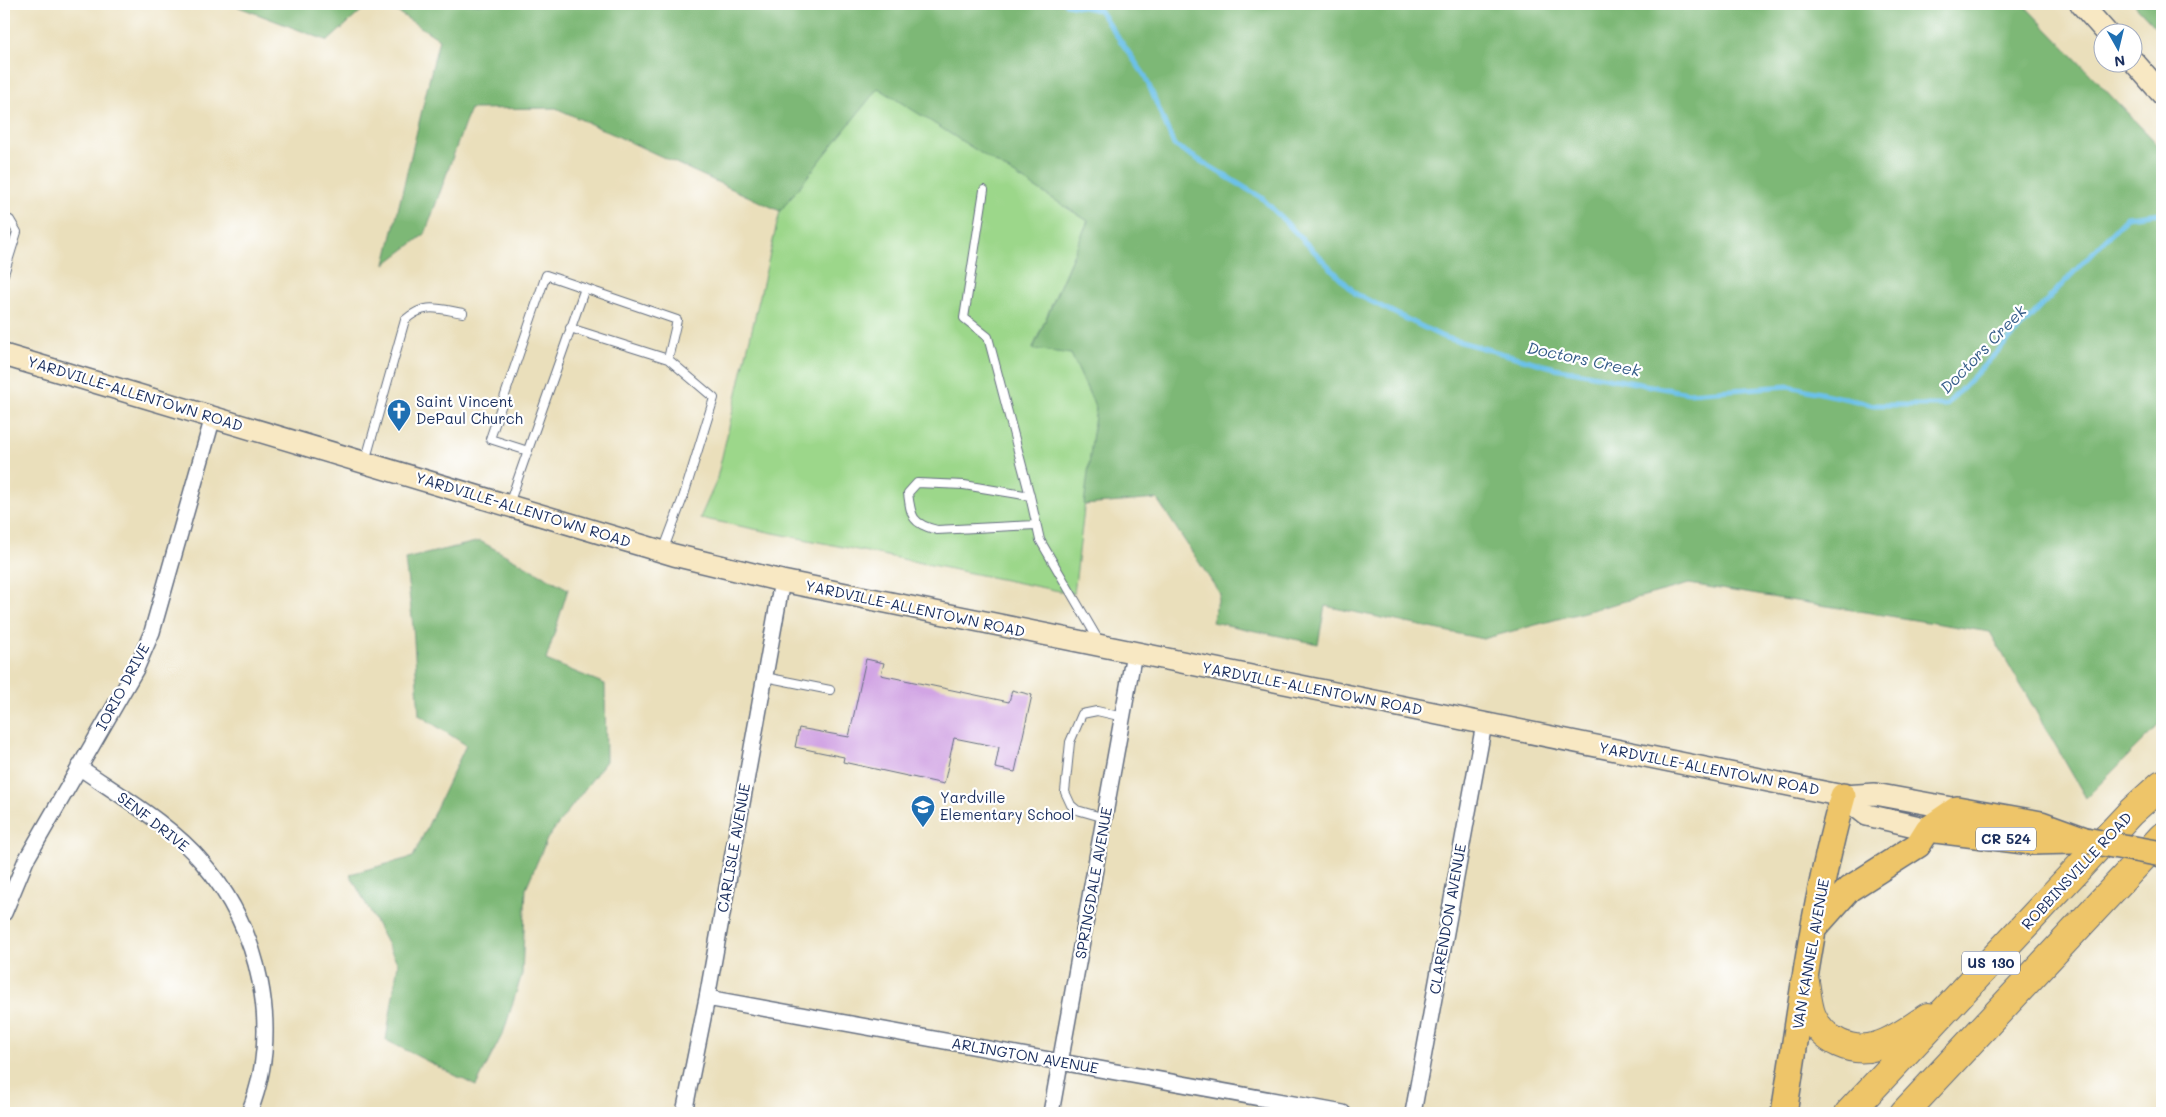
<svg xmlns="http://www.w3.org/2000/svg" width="2166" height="1117" font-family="Mali,sans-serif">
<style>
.green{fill:#9cd78a;stroke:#5c8374}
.forest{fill:#7db876;stroke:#4c746a}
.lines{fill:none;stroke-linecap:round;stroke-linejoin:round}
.stream{stroke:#6cc1e9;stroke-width:5}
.building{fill:#d2a5e4}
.lane-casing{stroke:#636d7f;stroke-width:10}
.street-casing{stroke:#636d7f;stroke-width:18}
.secondary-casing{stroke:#636d7f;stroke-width:24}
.primary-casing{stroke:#636d7f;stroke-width:28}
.highway-casing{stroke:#636d7f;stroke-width:30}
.lane{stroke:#fff;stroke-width:8}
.street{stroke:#fff;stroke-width:15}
.secondary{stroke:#f8e8c3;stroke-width:21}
.primary{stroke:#eec569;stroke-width:25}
.highway{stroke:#eec569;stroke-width:28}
.primary-bridge-casing{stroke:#636d7f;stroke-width:28;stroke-linecap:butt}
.primary-bridge{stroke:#eec569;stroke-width:25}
.labels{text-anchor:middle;stroke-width:4.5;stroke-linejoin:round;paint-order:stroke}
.shield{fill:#fff;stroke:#5f6d8e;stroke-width:1}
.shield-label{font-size:14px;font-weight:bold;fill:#1b2f5e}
.street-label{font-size:15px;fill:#1b2f5e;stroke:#fff}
.poi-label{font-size:15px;fill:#1b2f5e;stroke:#fff;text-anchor:start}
.water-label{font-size:16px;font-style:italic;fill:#335b88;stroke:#fff}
</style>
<rect width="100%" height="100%" fill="#fff"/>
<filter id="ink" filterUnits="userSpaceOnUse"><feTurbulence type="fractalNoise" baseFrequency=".02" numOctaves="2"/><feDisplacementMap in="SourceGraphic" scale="10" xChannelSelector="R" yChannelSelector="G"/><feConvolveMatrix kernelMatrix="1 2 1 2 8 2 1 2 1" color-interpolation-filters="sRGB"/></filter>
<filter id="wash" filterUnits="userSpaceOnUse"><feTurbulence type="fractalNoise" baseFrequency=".0096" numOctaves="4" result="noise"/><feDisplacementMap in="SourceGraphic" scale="20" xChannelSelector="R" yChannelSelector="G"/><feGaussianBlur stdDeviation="1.12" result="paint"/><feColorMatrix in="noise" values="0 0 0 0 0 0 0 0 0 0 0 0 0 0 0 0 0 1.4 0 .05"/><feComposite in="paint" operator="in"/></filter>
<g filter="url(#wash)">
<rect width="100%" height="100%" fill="#eadfbb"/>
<!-- green -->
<path class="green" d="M878,87L1088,221L1033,348L1071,353L1096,408L1074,594L700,518L716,482L780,211Z"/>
<!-- forest -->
<path class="forest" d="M231,4H369L328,41Z
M385,4H2023L2162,149V722L2086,798L1990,632L1689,584L1483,639L1325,606L1318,644L1212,622L1220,594L1157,499L1084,505L1096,408L1071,354L1033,349L1088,221L878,88L780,211L556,108L470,109L425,234L385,264L439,39Z
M2134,4H2162V34Z
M480,541L568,589L546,660L605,684L606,761L547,839L526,888L522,974L504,1031L476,1086L386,1040L398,964L350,874L413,857L466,745L419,715L413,626L405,559Z"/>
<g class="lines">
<!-- stream -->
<path class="stream" d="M1066,4L1099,10L1145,76L1174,145L1262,198L1356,294L1443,337L1555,368L1688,393L1789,386L1874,405H1946L2127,217L2162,213"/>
</g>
<g id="blocks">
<!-- building -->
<path class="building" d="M866,659L884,663L881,675L1009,702L1012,690L1032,695L1015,772L995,768L999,747L954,738L944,784L843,762L844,757L795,747L799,728L849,737Z"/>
</g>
</g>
<g filter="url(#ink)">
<use href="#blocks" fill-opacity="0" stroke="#636d7f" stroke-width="1"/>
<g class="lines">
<defs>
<path id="lane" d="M984,190L964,318L988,337L1030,496L1040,540L1099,641
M4,217L10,220L17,232L4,274
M570,328L668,359
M528,451L490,439L546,275L677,320L668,359L714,398L684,495L663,551
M365,462L405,320C425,302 439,309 463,313
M1030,496L964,485L917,483L908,493C911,517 912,524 937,530L1036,525
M509,504L585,288
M765,677L830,690
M1105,818L1077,810L1071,805L1065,792L1070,742L1082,714L1097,711L1123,717"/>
<path id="street" d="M79,767C119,795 171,825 202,862C260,929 283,1029 249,1113
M4,913L26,860L136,669L152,632L213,417
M707,998L1343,1113
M684,1113L707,998L782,581
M1051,1113L1134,653
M1413,1113L1484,724"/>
<path id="secondary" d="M2081,4L2106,32
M2134,62L2162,94
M4,355L674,555L782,581L1843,796L1875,794L1957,809
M1843,796L1867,815L1928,829"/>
<path id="primary" d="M1928,829L2032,842L2072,841
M1816,926L1849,889L1918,845L1928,829L1957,809L2041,824L2085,840
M1784,1113C1801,1007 1814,899 1843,796"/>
<path id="highway" d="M1805,982C1807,993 1808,1007 1812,1016C1823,1041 1852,1054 1877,1046C1895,1041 1913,1027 1928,1017
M1849,1113L2131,812L2162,784
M1904,1113L2162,837"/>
</defs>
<!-- lane casing -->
<use href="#lane" class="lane-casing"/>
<!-- street casing -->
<use href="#street" class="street-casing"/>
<!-- secondary casing -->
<use href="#secondary" class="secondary-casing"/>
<!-- primary casing -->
<use href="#primary" class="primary-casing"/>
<!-- highway casing -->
<use href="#highway" class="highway-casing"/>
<!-- lane -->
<use href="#lane" class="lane"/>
<!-- street -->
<use href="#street" class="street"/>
<!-- secondary -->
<use href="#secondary" class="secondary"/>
<!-- primary -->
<use href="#primary" class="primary"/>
<!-- highway -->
<use href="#highway" class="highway"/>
<defs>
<path id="primary-bridge" d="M2085,840L2162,854"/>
</defs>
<!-- primary-bridge casing -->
<use href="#primary-bridge" class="primary-bridge-casing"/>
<!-- primary-bridge -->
<use href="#primary-bridge" class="primary-bridge"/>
</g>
</g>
<!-- icons -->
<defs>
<symbol id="church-pin" viewBox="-11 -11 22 30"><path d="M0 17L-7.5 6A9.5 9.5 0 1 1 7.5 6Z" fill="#1f6fb2" stroke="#fff"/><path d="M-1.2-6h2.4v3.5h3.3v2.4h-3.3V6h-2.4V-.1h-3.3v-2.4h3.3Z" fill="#fff"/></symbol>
<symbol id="school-pin" viewBox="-11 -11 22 30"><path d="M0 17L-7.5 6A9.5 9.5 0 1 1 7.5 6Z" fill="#1f6fb2" stroke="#fff"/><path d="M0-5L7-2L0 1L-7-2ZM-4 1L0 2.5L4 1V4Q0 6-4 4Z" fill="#fff"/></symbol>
</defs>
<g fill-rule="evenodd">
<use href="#church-pin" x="385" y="397" width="28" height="38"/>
<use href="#school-pin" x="909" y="793" width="28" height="38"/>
</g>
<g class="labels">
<!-- shield labels -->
<g class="shield">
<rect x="1976" y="827.5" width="60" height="23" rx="4"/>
<rect x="1962" y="951.5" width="58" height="23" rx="4"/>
</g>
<g class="shield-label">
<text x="2006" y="844">CR 524</text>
<text x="1991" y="968">US 130</text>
</g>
<!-- street labels -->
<g class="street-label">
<text transform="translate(135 394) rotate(17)" y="5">YARDVILLE-ALLENTOWN ROAD</text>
<text transform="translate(523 510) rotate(17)" y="5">YARDVILLE-ALLENTOWN ROAD</text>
<text transform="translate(915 609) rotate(12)" y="5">YARDVILLE-ALLENTOWN ROAD</text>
<text transform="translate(123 687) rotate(-62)" y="5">IORIO DRIVE</text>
<text transform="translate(1312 689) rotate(11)" y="5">YARDVILLE-ALLENTOWN ROAD</text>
<text transform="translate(1709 769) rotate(11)" y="5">YARDVILLE-ALLENTOWN ROAD</text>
<text transform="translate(153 822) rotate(38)" y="5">SENF DRIVE</text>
<text transform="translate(734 848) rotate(-80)" y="5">CARLISLE AVENUE</text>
<text transform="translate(2077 871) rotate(-47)" y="5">ROBBINSVILLE ROAD</text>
<text transform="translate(1094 883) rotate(-80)" y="5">SPRINGDALE AVENUE</text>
<text transform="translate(1448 919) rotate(-80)" y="5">CLARENDON AVENUE</text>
<text transform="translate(1811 954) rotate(-80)" y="5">VAN KANNEL AVENUE</text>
<text transform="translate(1025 1056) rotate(10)" y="5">ARLINGTON AVENUE</text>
</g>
<!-- poi labels -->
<g class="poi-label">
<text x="416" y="407">Saint Vincent<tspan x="416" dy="17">DePaul Church</tspan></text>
<text x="940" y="803">Yardville<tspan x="940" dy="17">Elementary School</tspan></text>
</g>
<!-- water labels -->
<g class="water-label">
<text transform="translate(1983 349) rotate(-46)" y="6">Doctors Creek</text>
<text transform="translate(1584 359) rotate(12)" y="6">Doctors Creek</text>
</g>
</g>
<!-- margin -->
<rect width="2166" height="1117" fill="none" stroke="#fff" stroke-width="20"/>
<!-- north arrow -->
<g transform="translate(2118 48) rotate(172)"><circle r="24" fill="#ffffff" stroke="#a4acbf"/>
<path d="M0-4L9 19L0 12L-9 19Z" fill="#1f6fb2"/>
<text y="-8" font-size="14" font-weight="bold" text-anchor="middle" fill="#1b2f5e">N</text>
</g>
</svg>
